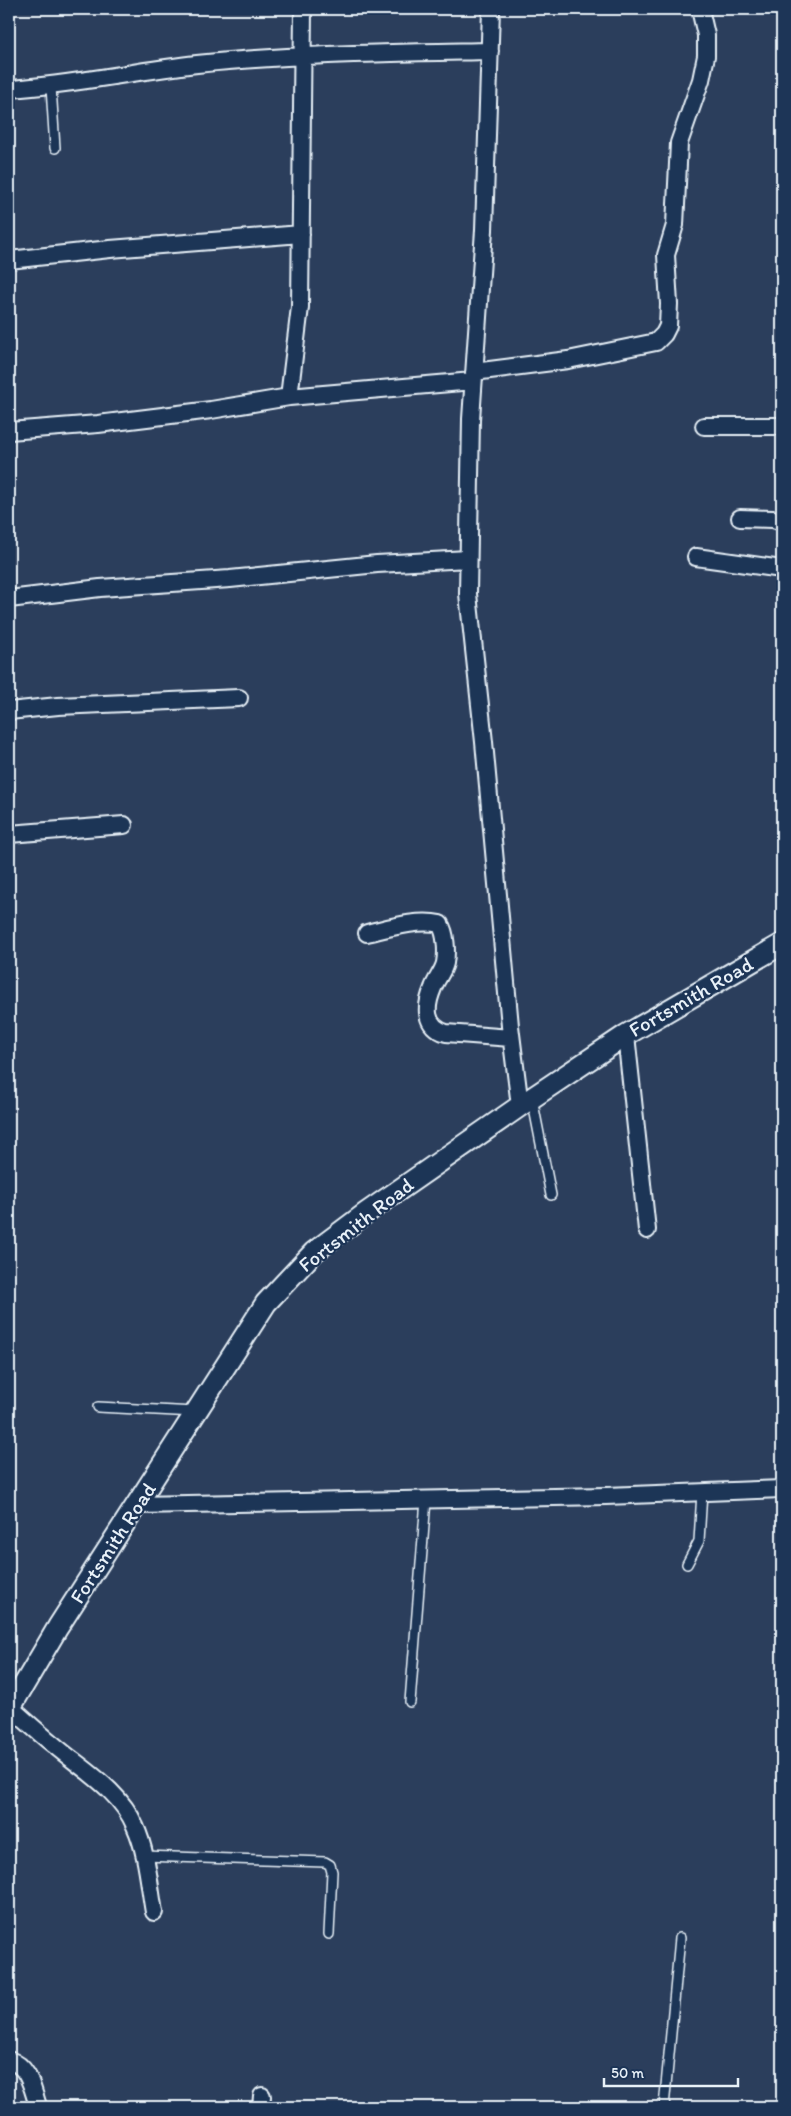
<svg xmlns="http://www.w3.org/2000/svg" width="791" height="2116" font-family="Itim,sans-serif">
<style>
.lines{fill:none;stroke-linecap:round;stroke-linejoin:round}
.service-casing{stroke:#e8f1f8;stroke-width:12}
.minor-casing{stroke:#e8f1f8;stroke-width:20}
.tertiary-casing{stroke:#e8f1f8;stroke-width:24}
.service{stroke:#1d3557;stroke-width:9}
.minor{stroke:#1d3557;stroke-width:16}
.tertiary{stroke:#1d3557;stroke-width:20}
.labels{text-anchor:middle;stroke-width:4.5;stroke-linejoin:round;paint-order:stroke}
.street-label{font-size:21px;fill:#e8f1f8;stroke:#1d3557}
</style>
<rect width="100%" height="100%" fill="#2b3e5c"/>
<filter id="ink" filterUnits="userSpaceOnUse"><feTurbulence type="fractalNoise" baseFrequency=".02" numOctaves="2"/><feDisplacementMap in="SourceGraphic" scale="10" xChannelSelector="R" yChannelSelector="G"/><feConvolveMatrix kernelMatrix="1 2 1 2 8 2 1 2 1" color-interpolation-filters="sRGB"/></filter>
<g filter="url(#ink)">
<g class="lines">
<defs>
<path id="service" d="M51,87L55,148
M532,1098L551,1195
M98,1407L195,1412
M687,1564L699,1541L702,1492
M410,1702L426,1500
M144,1856L325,1862L330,1865L332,1872L329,1934
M664,2107L680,1938"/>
<path id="minor" d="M491,9L484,230L471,419L468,594L484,742L510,1026L520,1106
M9,89C72,85 134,71 197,64C294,54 392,53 490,51
M9,260L110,249L301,234
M474,372L568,360L656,342L664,334L668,326L669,304L666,255L675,225L679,143L701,80L706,56V35L700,9
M289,397L300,307L303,9
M704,426H782
M9,431L98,424L211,410L289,397L473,381
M740,518L773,519L782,522
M696,557L782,569
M9,599L100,588L230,579L377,564L468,559
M9,711L58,706L239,698
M9,834L124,825
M367,933C389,928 417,919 440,924C446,933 447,952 445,963C443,972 436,979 433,988C425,1007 424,1026 446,1033L511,1038
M626,1035L647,1230
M138,1505L606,1496L782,1489
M10,1707C25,1720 39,1733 54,1745C82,1769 120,1790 135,1826C147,1852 149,1884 154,1912
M9,2060C29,2066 32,2088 38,2106
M261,2107L262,2096"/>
<path id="tertiary" d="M9,1710L58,1627L266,1303L314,1252L366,1213L520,1106L626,1035L782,944"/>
</defs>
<!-- service casing -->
<use href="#service" class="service-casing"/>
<!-- minor casing -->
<use href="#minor" class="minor-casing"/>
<!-- tertiary casing -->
<use href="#tertiary" class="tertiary-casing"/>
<!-- service -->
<use href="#service" class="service"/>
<!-- minor -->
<use href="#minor" class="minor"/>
<!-- tertiary -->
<use href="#tertiary" class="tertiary"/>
</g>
</g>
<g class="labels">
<!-- street labels -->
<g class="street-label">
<text transform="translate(691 997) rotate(-30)" y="7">Fortsmith Road</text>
<text transform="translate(356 1225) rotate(-38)" y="7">Fortsmith Road</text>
<text transform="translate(113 1543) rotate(-57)" y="7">Fortsmith Road</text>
</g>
</g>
<!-- margin -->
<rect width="791" height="2116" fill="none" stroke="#1d3557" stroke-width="30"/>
<rect x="15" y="15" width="761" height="2086" fill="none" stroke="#e8f1f8" stroke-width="2" filter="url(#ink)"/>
<!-- scale -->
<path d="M604 2078v8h134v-8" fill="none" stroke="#e8f1f8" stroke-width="2.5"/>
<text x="611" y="2078" font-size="15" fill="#e8f1f8" stroke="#1d3557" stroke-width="4" paint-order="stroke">50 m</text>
</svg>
